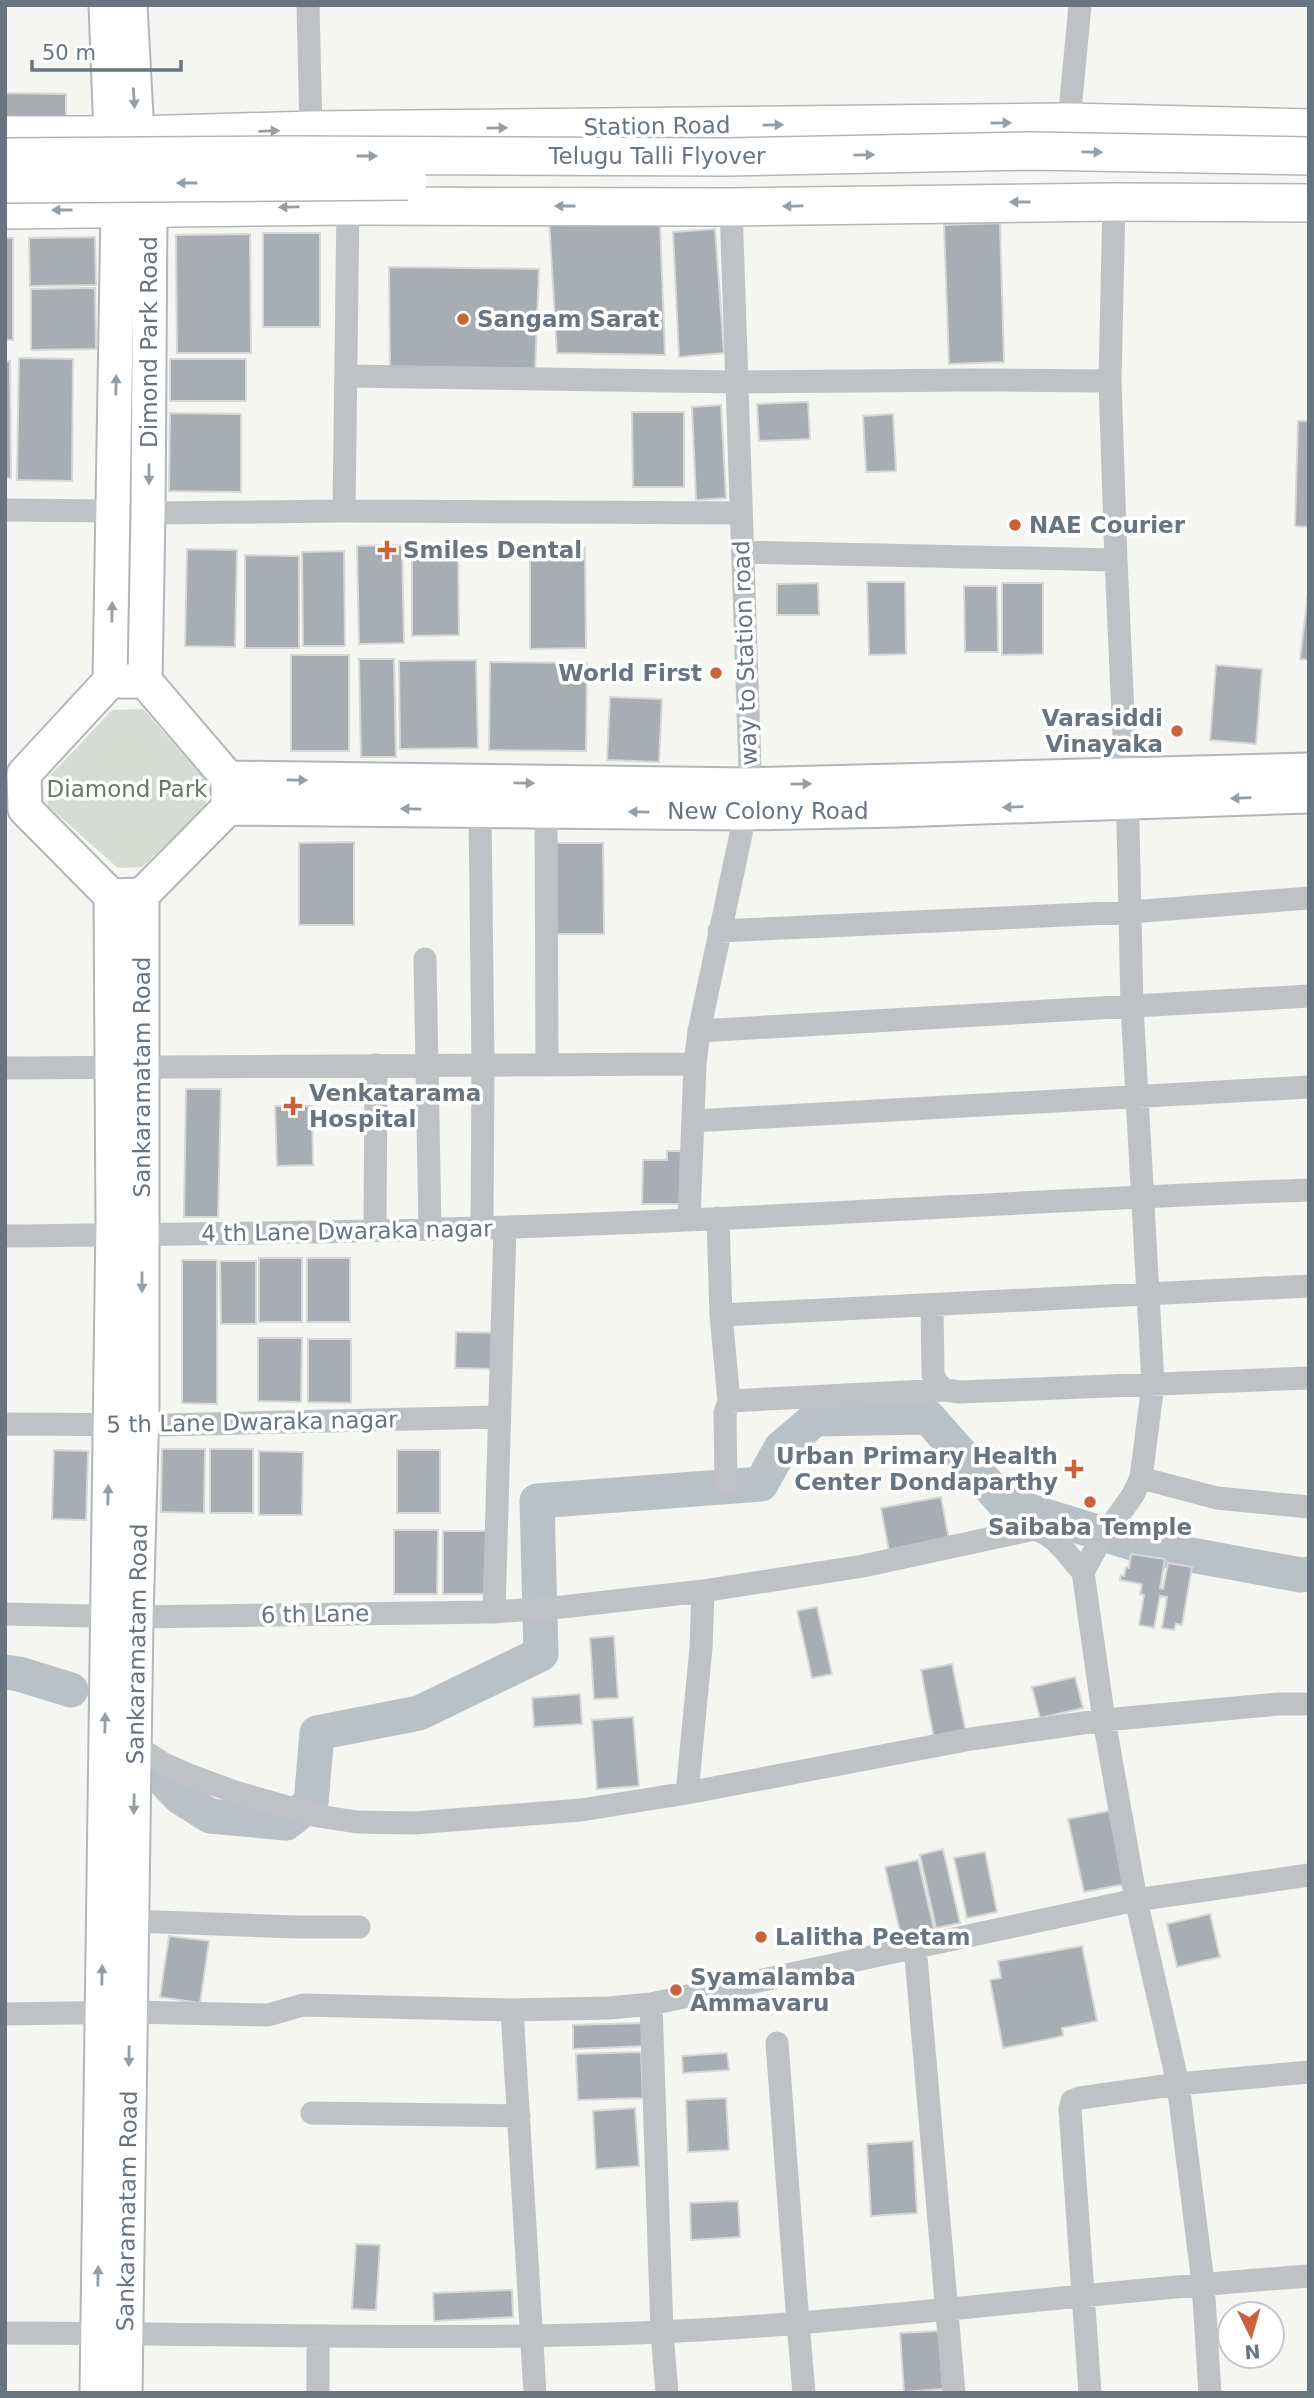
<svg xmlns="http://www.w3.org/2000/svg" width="1314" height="2398" font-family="'DejaVu Sans',sans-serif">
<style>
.green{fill:#d6dbd4}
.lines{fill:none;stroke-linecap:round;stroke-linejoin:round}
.river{stroke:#b8c1c5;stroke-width:35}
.building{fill:#a7adb2;stroke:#d7d7d5;stroke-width:2}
.secondary-casing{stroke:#b2b6ba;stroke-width:37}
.primary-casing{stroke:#b3b6b9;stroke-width:40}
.minor{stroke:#bfc2c5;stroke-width:23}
.secondary{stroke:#fff;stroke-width:33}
.primary{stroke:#fff;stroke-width:37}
.primary-bridge-casing{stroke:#b3b6b9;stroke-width:40;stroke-linecap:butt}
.primary-bridge{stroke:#fff;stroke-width:37}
.oneway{fill:#959ea5}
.poi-dot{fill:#cc623b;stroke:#fff;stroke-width:2.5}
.labels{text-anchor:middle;stroke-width:7;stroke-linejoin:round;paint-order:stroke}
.street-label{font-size:23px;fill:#68747f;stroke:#fff}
.poi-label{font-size:23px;font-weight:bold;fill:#68747f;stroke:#fff;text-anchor:start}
.park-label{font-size:23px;fill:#697766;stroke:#fff}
</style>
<rect width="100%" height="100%" fill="#f5f5f2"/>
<!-- green -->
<path class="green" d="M143,709L205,779L206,806L142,867L118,868L48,806L46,780L112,710Z"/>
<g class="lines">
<!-- river -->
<path class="river" d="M5,1672L19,1674L71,1690
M157,1773L180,1797L210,1816L286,1823L311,1803L317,1733L419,1713L541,1654L537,1501L761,1484L781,1448L815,1419L928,1417L1004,1503L1142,1546L1301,1575L1309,1574"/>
</g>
<!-- building -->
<path class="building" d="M5,93L66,94V119L5,118Z
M549,219L660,222L665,355L557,353Z
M1000,223L1004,362L949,364L944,225Z
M715,229L724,353L679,357L673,232Z
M263,233H320V327H263Z
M250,234L251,353H177L176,235Z
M95,237L96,285L30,286L29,238Z
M5,238H13V340H5Z
M389,267L539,269L535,372L390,370Z
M95,288L96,349L31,350V289Z
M19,358L73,359L72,481L17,480Z
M170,359H246V401H170Z
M5,361H10L11,478H5Z
M808,402L810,439L759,441L757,404Z
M721,405L726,498L696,500L692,407Z
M632,412H684V487H633Z
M170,413L241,414V492L169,491Z
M893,414L896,471L866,472L863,416Z
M1298,421H1309V527L1295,526Z
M402,545L404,643L359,644L357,546Z
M458,546L459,635L412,636V547Z
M530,548H585L586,648L530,649Z
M187,549L237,550L235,647L185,646Z
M344,551L345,646H303L302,552Z
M245,555L299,556V648H245Z
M867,582H905L906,654L869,655Z
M818,583L819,615H777V584Z
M1002,583H1043V654L1002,655Z
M1309,585V660L1300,659Z
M964,586H997L998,652H965Z
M291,655H349V751H291Z
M359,659H394L396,757H361Z
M476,660L478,748L400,749L399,661Z
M490,662L587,663L586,751L489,750Z
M1216,665L1262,669L1256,744L1210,740Z
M610,697L662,699L659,762L607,760Z
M354,842V925H299V843Z
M553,843H603L604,934H554Z
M186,1089H221L218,1217H184Z
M275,1106H312L313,1165L277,1166Z
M667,1151H681L680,1204H642L643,1160H667Z
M259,1258H302V1322H259Z
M307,1258H350V1322H307Z
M182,1260H217V1404L182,1403Z
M220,1261H256V1324H221Z
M456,1332L498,1333L497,1369L455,1368Z
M258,1338H302L301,1402L258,1401Z
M308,1339H351V1403L308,1402Z
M162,1449H205L204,1513L161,1512Z
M210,1449H253V1513H210Z
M54,1450L88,1451L86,1520L52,1519Z
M397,1450H440V1513H397Z
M259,1451L303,1452L302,1515H259Z
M941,1497L950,1546L890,1557L881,1508Z
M394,1530H438L437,1594H394Z
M443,1531H486V1594H443Z
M1131,1554L1165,1559L1160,1588L1163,1589L1168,1563L1192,1567L1182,1625L1176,1624L1174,1630L1162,1628L1167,1597L1160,1596L1154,1628L1139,1625L1144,1595L1140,1594L1142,1584L1120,1580L1121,1575L1124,1576L1126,1567L1129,1568Z
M817,1607L832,1674L812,1678L797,1611Z
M614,1636L618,1698L594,1699L590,1638Z
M952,1664L966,1733L934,1739L921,1670Z
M1075,1677L1083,1708L1040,1718L1032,1687Z
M580,1694L582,1724L534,1727L532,1698Z
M633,1717L639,1786L597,1789L592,1720Z
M1109,1811L1125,1884L1084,1892L1068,1819Z
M943,1849L960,1923L936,1928L920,1855Z
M985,1852L997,1912L967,1918L954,1858Z
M918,1860L934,1929L901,1936L885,1867Z
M1210,1914L1220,1957L1177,1967L1167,1924Z
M169,1936L209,1941L200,2003L160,1997Z
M1082,1946L1097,2021L1062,2028L1063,2036L1003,2048L990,1980L1001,1978L998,1961Z
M642,2023L643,2046L573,2049V2025Z
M641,2052L643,2098L578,2100L576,2054Z
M727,2053L729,2070L683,2073L682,2056Z
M726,2098L729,2150L688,2152L686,2100Z
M635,2108L639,2166L596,2169L593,2111Z
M913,2141L917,2213L871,2216L867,2144Z
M738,2201L740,2237L691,2240L690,2203Z
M356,2244L380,2245L376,2310L352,2309Z
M512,2290L513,2317L434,2321L433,2293Z
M939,2331L943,2389L904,2392L900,2333Z"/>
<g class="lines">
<defs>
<path id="secondary" d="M106,5L111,135L118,210L110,681
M130,5L137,135L150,210L148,513L145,681
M110,681H145L228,778V808L142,895L111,896L25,809L24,774Z
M228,778L748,785L1309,770
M228,808L744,813L896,810L1309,796
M97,2393L113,1222L111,896
M125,2393L136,1617L142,1406V895"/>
<path id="primary" d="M5,135H137L311,130L1069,122L1309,128
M5,210L348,206L731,207L1114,202L1309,203"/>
</defs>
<!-- secondary casing -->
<use href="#secondary" class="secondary-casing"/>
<!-- primary casing -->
<use href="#primary" class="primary-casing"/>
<!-- minor -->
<path class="minor" d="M308,5L311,130
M1069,122L1080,5
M347,376L736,382L974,380L1110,381L1114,202
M5,510L115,511
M344,511L348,206
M148,513L344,511L741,513
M743,552L1116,560L1110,381
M480,810L483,1064L482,1228
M546,811L547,1064
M719,931L1131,912L1309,898
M425,959L430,1229
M699,1031L1309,996
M5,1068L695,1064
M693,1121L1309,1087
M718,1218L721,1315L729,1401L725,1413L726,1482
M689,1220L695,1064L699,1031L741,834L750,769L731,207
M375,1230L376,1065
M5,1236C232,1234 460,1231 687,1220C894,1211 1101,1197 1309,1190
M932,1305L933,1374L937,1383L945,1390
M721,1315L1309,1286
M729,1401L945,1390L960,1392L1309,1378
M5,1424L163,1425L499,1417
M1141,1478L1217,1498L1309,1507
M494,1612L505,1228
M5,1614L136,1617L494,1612L562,1607L703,1591L863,1566L1034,1529C1056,1535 1068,1556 1083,1572
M1309,1704H1279L1104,1720L1136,1900L1309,1875
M135,1745L164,1764L189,1775L235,1792L318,1816L357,1822L414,1823L581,1810L687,1793L971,1739L1104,1720L1083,1572L1100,1541L1133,1495L1141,1478L1153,1384L1132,1006L1128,824L1116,560
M687,1793L701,1648L703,1591
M131,1921L296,1927H359
M915,1946L954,2393
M651,2004L662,2333L667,2393
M512,2010L535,2393
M5,2014L130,2012L268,2015L303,2005L512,2010L609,2008L651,2004L1136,1900L1178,2084L1309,2072
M777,2043L798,2323C969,2309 1138,2288 1309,2276
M312,2113L519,2116
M5,2333C270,2333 534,2346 798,2323L804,2393
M318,2393V2338
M1090,2393L1070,2109L1072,2101L1080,2098L1178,2084L1203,2283L1210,2393"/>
<!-- secondary -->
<use href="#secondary" class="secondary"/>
<!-- primary -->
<use href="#primary" class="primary"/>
<defs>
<path id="primary-bridge" d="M5,157L287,155L728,157L1030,151L1309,156
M5,184L408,181"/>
</defs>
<!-- primary-bridge casing -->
<use href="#primary-bridge" class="primary-bridge-casing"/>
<!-- primary-bridge -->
<use href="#primary-bridge" class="primary-bridge"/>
</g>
<!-- one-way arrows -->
<defs><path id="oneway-solid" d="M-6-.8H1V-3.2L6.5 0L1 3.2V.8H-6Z" transform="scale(1.75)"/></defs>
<g class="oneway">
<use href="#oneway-solid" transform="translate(134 98) rotate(86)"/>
<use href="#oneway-solid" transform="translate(1001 123) rotate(-1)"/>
<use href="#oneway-solid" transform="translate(773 125) rotate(-1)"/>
<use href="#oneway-solid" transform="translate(497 128) rotate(-1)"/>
<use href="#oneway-solid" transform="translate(269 131) rotate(-2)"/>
<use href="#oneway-solid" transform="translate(1092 152) rotate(1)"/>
<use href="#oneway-solid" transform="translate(864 155) rotate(-1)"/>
<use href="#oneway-solid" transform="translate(367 156)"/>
<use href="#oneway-solid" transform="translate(187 183) rotate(180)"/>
<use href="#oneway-solid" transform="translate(1020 202) rotate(180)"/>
<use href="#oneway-solid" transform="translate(565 206) rotate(-180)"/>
<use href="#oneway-solid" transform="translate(793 206) rotate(179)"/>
<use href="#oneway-solid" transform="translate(289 207) rotate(179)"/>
<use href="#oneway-solid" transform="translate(62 210) rotate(180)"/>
<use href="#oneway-solid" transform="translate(116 385) rotate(-89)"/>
<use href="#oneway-solid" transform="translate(149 474) rotate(90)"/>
<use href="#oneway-solid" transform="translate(112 612) rotate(-89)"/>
<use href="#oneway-solid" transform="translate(297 780) rotate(1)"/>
<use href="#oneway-solid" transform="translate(524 783) rotate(1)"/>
<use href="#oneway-solid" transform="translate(801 784) rotate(-1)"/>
<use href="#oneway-solid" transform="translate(1241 798) rotate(178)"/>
<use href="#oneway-solid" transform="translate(1013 807) rotate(178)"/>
<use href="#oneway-solid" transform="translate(411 809) rotate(-179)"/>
<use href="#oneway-solid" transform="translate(639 812) rotate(-179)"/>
<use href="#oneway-solid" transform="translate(142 1282) rotate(90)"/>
<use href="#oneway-solid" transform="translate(108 1495) rotate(-89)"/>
<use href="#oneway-solid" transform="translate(105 1723) rotate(-89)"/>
<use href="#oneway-solid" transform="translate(134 1804) rotate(91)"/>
<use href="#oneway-solid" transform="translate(102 1975) rotate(-89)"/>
<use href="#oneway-solid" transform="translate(129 2056) rotate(91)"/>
<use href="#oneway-solid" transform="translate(98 2276) rotate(-89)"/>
</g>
<!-- markers -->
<g class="poi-dot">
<circle cx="463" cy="319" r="7"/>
<circle cx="1015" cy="525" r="7"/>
<path d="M383.5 539.5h7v7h7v7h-7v7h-7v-7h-7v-7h7z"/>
<circle cx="716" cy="673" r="7"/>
<circle cx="1177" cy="731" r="7"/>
<path d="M289.5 1095.5h7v7h7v7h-7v7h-7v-7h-7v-7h7z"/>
<path d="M1070.5 1458.5h7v7h7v7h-7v7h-7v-7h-7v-7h7z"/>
<circle cx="1090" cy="1502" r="7"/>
<circle cx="761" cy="1937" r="7"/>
<circle cx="676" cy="1990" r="7"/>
</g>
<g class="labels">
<!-- street labels -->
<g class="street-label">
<text transform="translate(657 126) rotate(-1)" y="8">Station Road</text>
<text x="657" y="164">Telugu Talli Flyover</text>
<text transform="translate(149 342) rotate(-90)" y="8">Dimond Park Road</text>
<text transform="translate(745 653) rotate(-92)" y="8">way to Station road</text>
<text x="768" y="819">New Colony Road</text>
<text transform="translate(142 1077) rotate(-90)" y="8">Sankaramatam Road</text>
<text transform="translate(347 1231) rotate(-1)" y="8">4 th Lane Dwaraka nagar</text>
<text transform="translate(252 1422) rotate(-1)" y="8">5 th Lane Dwaraka nagar</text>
<text transform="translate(315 1614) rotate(-1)" y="8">6 th Lane</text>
<text transform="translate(137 1644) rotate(-89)" y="8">Sankaramatam Road</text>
<text transform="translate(127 2211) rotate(-89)" y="8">Sankaramatam Road</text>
</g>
<!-- poi labels -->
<g class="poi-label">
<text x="477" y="327">Sangam Sarat</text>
<text x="1029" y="533">NAE Courier</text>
<text x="403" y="558">Smiles Dental</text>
<text x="702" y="681" text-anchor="end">World First</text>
<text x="1163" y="726" text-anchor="end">Varasiddi<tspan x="1163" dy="26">Vinayaka</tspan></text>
<text x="309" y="1101">Venkatarama<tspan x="309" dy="26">Hospital</tspan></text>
<text x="1058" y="1464" text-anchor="end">Urban Primary Health<tspan x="1058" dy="26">Center Dondaparthy</tspan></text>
<text x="1090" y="1535" text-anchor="middle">Saibaba Temple</text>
<text x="775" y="1945">Lalitha Peetam</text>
<text x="690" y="1985">Syamalamba<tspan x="690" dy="26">Ammavaru</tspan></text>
</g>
<!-- park labels -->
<g class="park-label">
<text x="127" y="797">Diamond Park</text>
</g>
</g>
<!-- border -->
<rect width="1314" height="2398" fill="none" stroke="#68747f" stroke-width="14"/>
<!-- north arrow -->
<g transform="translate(1251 2335) rotate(175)"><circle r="33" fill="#ffffff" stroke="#c3c7cc" stroke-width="2"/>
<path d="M0-5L12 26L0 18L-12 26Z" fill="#cc623b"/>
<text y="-10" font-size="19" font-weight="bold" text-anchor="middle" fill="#68747f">N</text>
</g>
<!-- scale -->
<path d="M32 60v10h149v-10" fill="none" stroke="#68747f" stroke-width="3.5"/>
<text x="42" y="60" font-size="21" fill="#68747f" stroke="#ffffff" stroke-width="5" paint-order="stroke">50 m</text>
</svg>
